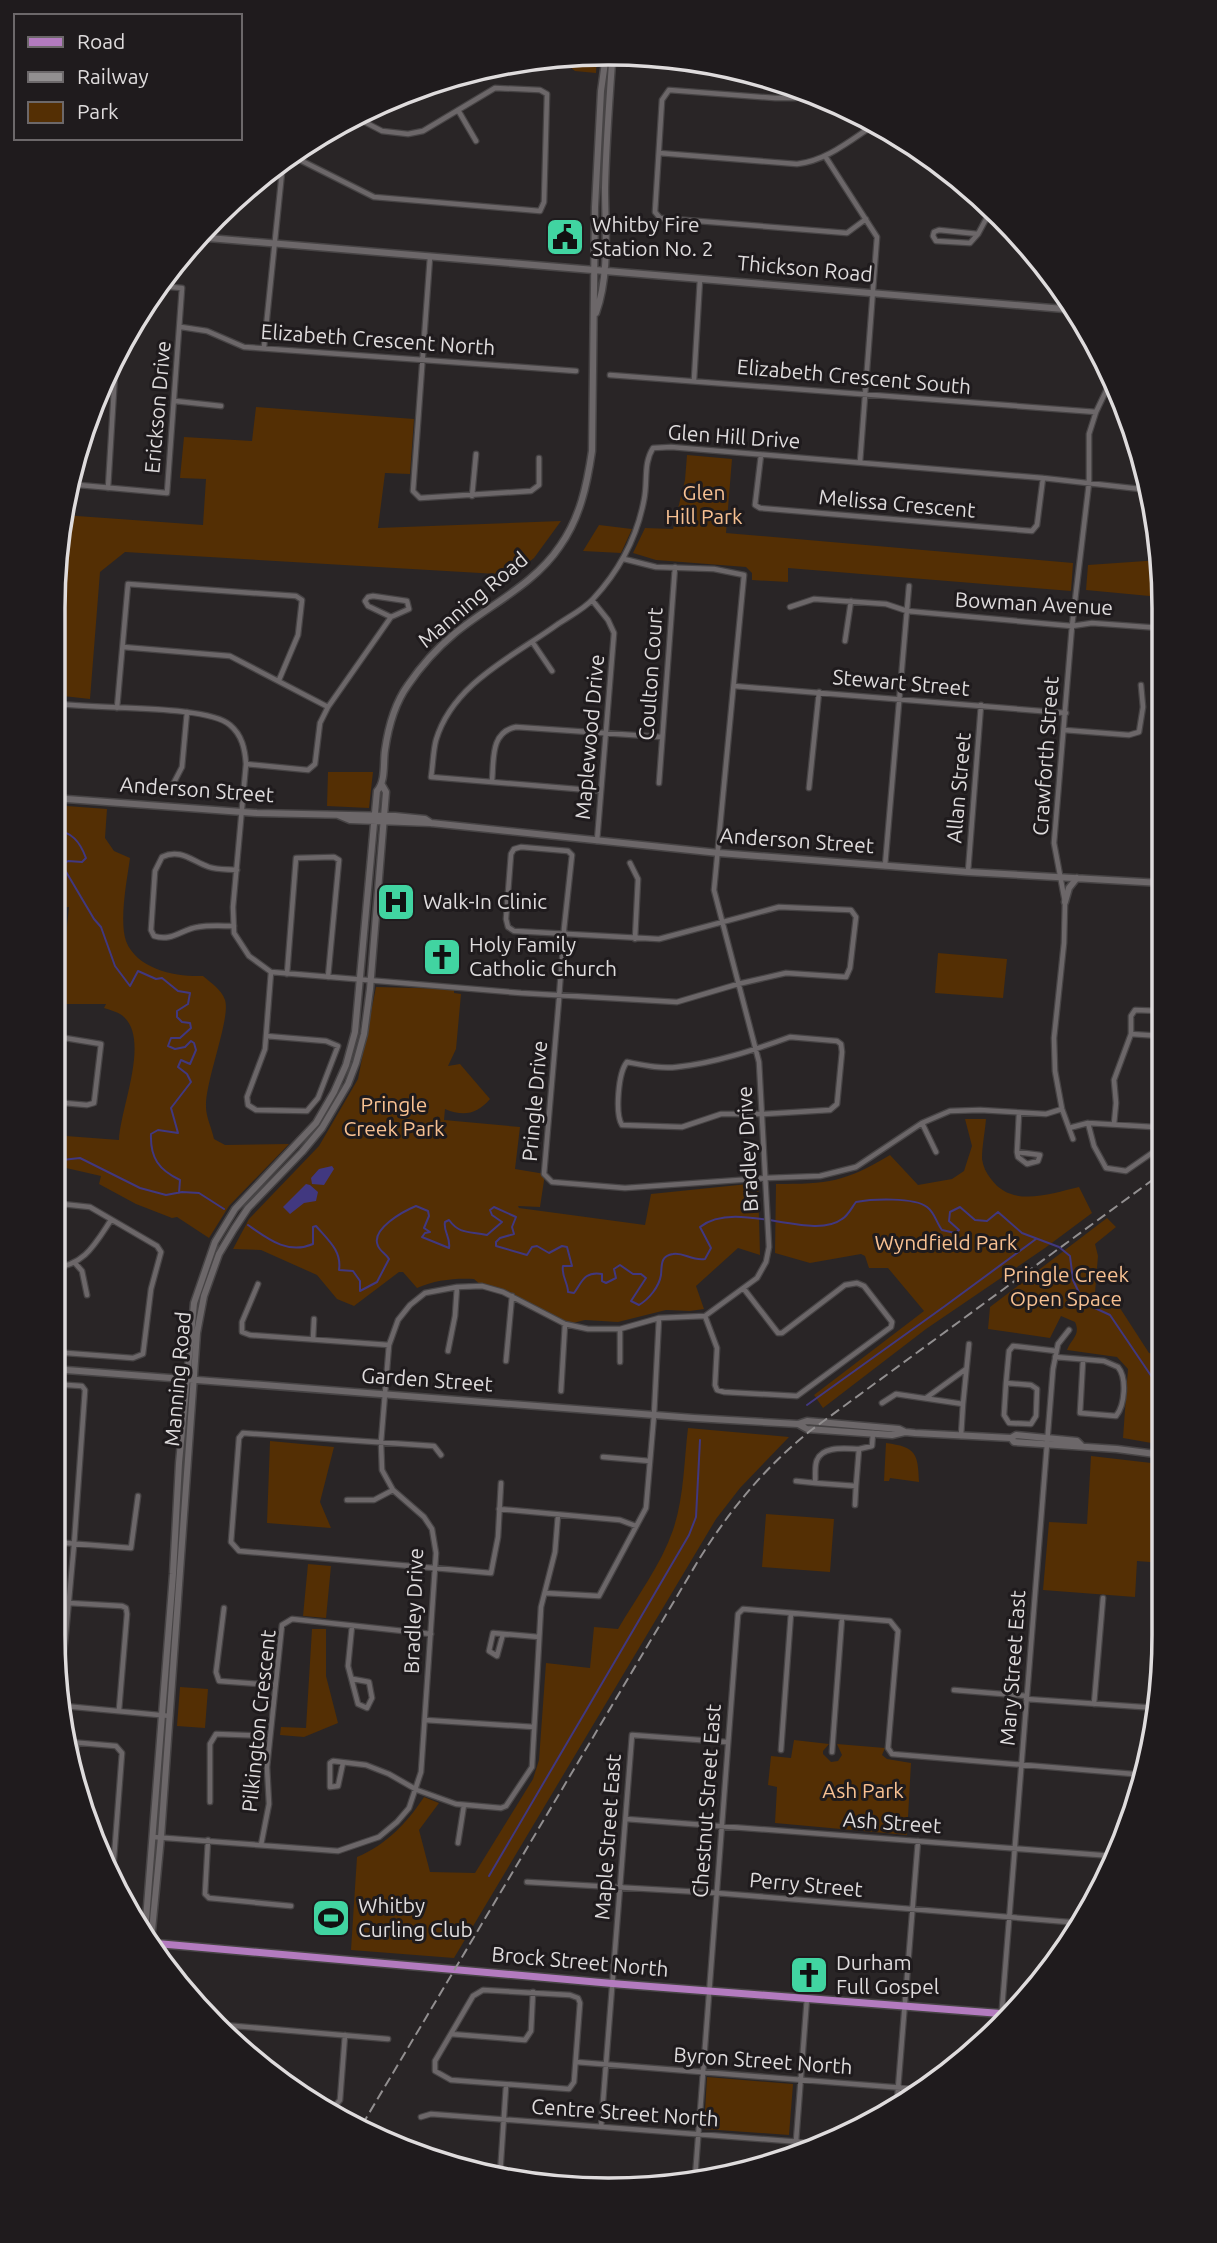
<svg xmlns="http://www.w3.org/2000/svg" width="1217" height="2243" font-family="Ubuntu,sans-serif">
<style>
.green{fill:#542f04}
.water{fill:#413880}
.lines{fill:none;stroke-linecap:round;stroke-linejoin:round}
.stream{stroke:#413880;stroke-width:2}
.street-casing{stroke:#474445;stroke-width:7}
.secondary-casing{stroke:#474445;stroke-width:9}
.primary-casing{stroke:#474445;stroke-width:10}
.street{stroke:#6c6769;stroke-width:4.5}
.secondary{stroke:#6c6769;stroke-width:6}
.primary{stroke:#b37bbf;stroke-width:7}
.rail{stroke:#928f90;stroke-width:2;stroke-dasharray:10 5;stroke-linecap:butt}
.labels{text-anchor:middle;stroke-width:6;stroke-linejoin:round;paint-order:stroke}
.poi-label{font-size:21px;fill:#dfdcdd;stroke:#1f1b1d;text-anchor:start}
.street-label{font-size:21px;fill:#dfdcdd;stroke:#1f1b1d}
.park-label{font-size:21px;fill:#f8c192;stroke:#1f1b1d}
.rim{fill:none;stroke:#dfdcdd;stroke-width:3.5}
</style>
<rect width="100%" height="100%" fill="#292526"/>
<!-- green -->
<path class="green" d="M572,54L597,55L596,73L575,71L557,56Z
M256,407L414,419L410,474L385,473L378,528L561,521L534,558L513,575L125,552L100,572L90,699L54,695V573L63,515L203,525L206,479L180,478L184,437L252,441Z
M687,455L732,459L726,533L1073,563L1071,591L788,568V582L752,580V573L746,567L656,560L633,553L645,528L673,529L685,480Z
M599,525L632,529L621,553L583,551Z
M1160,560V597L1086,590L1088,565Z
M328,772H373L369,808L327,806Z
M53,805L107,809L105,838L114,851L130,858C127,880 119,920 126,941C137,970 177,977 203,976C211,983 221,989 225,1000C231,1018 205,1081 206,1107C206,1117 212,1129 214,1139L225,1145L289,1144L229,1206L209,1238L177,1217L172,1218L136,1204L99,1184L101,1176L53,1165V1135L119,1140C120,1109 150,1041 124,1017C119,1012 110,1010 104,1008L106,1004H59L69,907L53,909Z
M938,953L1007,959L1003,998L935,993Z
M376,987L454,989V993L461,994L456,1049L448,1066L460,1064L490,1099C477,1114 464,1117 445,1109L444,1120L520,1127L515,1169L545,1174L540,1207L518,1206L519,1208L645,1225L651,1194L758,1183L760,1255L738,1248L696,1286L704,1309L690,1311L666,1310L618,1322L585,1320L565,1325L513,1296L482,1286L474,1279C455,1278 435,1280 417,1288L403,1272H399L354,1306L337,1299L317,1275L261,1250L233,1249L249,1219L319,1146L358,1079Z
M965,1119H986C985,1132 982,1146 982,1159C983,1166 986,1173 991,1179C1012,1208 1049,1194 1079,1187L1092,1213L1045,1248L926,1329L823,1408L814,1395L924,1311L888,1268H869L865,1256L861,1254L810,1263L775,1253L776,1184C828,1184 845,1182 890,1155L918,1185L952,1179L964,1171L972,1146Z
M1107,1218L1116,1227L1095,1244L1098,1256L1095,1293L1118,1305L1149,1353L1162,1355L1163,1445L1123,1438L1128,1369L1117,1357L1067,1350C1071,1339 1081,1335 1075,1322L1061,1316L1050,1338L988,1329L990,1307Z
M688,1428L789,1437L740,1488L716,1519L454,1958L351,1950L357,1857C386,1845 407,1823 424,1797L439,1803L419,1830L430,1872L475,1873L533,1779L539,1760L546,1663L590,1668L594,1627L618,1629C636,1598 661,1565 673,1530C684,1498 684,1461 688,1428Z
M270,1441L334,1447L320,1502L331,1528L267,1523Z
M886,1443C916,1447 918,1453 919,1482L890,1478L889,1481H884Z
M1091,1456L1160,1464L1158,1488L1163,1489V1563L1137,1561L1135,1597L1043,1590L1049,1522L1087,1524Z
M766,1514L834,1519L830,1572L762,1567Z
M308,1564L331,1566L326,1618L303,1616Z
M312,1629H326V1676L338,1723L304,1737L280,1735L281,1727L306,1728Z
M180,1687L208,1689L205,1728L177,1726Z
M794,1740L829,1744L823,1751V1754L831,1762L838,1761L842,1755L837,1744L885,1748L882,1755L887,1759L911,1763L907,1835L775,1823L777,1787L768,1785L771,1756L791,1758Z
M707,2077L793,2084L789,2135L704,2129Z"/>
<!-- water -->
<path class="water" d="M332,1166L334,1169L324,1185L312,1184L311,1178L319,1169Z
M306,1184L310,1185L318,1192L316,1201L304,1203L290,1214L283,1207Z"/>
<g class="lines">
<!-- stream -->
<path class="stream" d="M53,830C72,831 80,842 86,858L82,862L68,861L62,865L94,919L101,927L115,966L130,986L138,971L156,979L162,978L178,991L190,993L188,1004L177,1011V1017L182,1022L190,1023L191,1028L180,1038H171L168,1046L175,1049L185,1047L191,1041L194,1043L196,1050L190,1064L181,1060L178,1067L187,1074L191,1082L171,1108L178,1133L158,1130L151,1134C150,1158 159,1170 180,1180L179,1193
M53,1161L80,1158L140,1188L166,1195L182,1192L199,1193L224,1209
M248,1225C268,1239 288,1255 313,1244V1227L316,1226C328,1240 342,1251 339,1270L353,1271L360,1281V1291L377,1282L389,1259C386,1254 380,1251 378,1246C370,1229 404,1211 416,1206L428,1211L429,1216L424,1228L430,1232L425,1233L422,1237L449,1248C451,1238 443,1231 445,1222L449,1220C460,1235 470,1231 487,1235L502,1222L492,1215L490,1210L494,1207L516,1217L512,1227L514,1234L500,1238L496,1242V1246L527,1255L532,1247L537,1246L549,1253L562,1246L567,1247L572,1266H563C561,1275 568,1283 568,1292L574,1293C582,1282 584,1271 602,1274V1281L606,1283L616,1278L614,1269L620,1265L633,1274H641L646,1278L631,1301L639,1305C649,1299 659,1287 661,1275C662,1265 660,1256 673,1254C684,1252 691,1261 705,1259L711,1248L700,1227C736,1198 812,1242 842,1219C848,1216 852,1207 856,1202C872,1199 914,1197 927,1207C935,1213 936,1222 942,1230L955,1233L959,1230L949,1221L950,1212L960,1207L975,1220L987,1221L998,1212L1022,1233L1059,1247L1070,1256L1073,1280L1084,1303L1110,1315L1162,1392
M807,1405L945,1306L1036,1239
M489,1876L689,1535L696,1517L700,1440"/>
<defs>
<path id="street" d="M808,92L795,98H775L669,90L662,100L655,212L660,218L847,233L866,219
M458,110L476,141
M367,123L376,105
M890,130L905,147L928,159
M659,153L797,164C827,161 852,139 877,123
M290,155L374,197L540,211L544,202L547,94L540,90L495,88L423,131L408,134L382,131L353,116
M825,156L877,237L860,462
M978,234L939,230L934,232L933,236L936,241L970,243L978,234L992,208
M430,257L413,491L420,498L531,491L539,485V458
M181,327L207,331L244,347L576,371
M264,347L282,172L287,157
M610,375L1096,412
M694,380L700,279
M175,401L221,406
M761,455L755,505L760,508L1032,531L1037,525L1043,478
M68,484L167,493L182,288L159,286
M108,488L116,357
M472,496L476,454
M592,600L608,620L614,633L597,841
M790,607L814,599L886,604L907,611L1072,626L1092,623L1160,628
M845,641L851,601
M533,643L552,671
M123,647L230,656L328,707
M734,686L1066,713
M54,703C91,710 207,704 230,725C242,735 245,749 246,764L233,907L234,933L249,956L271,972L521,993L677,1002L738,984L786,973L846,977L850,968L856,917L851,910L779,907L659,939L514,931L508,927L506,919L511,854L514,849L521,847L568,851L572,855L564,929V941C562,961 560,980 559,999L544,1174L552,1182L625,1188L766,1178L820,1176L856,1167L922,1123L950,1111L980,1110L1046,1114L1062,1109
M117,708L128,584L296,596L302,600L298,635L279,680
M1064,730L1129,735L1139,732L1143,707L1141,685
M246,764L308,770L315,764L320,723L328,707L391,617L409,609L407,601L373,596L368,597L365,601L368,606L391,617
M492,781C494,760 490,732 516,727L662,737
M53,783L61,704
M659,783L675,567
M809,788L819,692
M170,790L182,767L187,712
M601,791L431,777C433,765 433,751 436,740C453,683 514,656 558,624C570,616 584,609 593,599C619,571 637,537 644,500C648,481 643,464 653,448L671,447L1043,478L1149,490
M630,863L638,879L635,939
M885,866L909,586
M968,872L981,705
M234,926C222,926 209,925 198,927C182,929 172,942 154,936L151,930L155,871L162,857C180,848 192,861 209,867C218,870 228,869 237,870
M287,974L296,858L334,857L339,860L328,977
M1131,1034V1016L1135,1010L1161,1011
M266,1036L326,1041L338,1046L318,1098L307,1111L256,1110L248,1105L247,1097L265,1049L271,972
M790,1037L837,1041L841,1044L842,1052L837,1104L830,1110L764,1114H721L682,1127L622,1125C615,1114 618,1073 627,1062C643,1065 660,1069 677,1067C715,1063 754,1050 790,1037Z
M53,1102L87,1105L94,1103L101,1044L53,1036
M922,1123L936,1152
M1088,1123L1094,1146L1106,1168L1126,1171L1162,1146
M1114,1124L1116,1103L1114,1080L1131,1034L1161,1036
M1154,1127L1161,1036
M1154,1127L1159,1129L1162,1140
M1069,1128L1088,1123L1154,1127
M1073,1139L1062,1109L1055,1071L1054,1038L1064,943L1065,902L1054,843L1072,626L1089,483V434L1096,412L1106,391L1109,376
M1017,1152L1040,1155L1038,1161L1027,1164L1018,1157L1017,1152L1019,1113
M75,1263L82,1271L87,1295
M53,1268C85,1265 95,1244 111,1220
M258,1284L242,1322V1332L250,1335L389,1345
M705,1316L717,1348L715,1385L717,1390L724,1392L797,1396L891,1327L892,1322L864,1286L857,1283L845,1285L782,1333H778L744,1289
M313,1339L314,1319
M448,1351L455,1316L457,1287
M53,1352L133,1358L143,1354L151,1289L161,1252L157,1246L90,1207L53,1203
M1055,1357L1104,1361L1118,1367C1127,1378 1125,1405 1116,1416L1080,1413L1083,1360
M506,1361L512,1296
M620,1362V1329
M1006,1383L1031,1385L1037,1389L1036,1416L1031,1424L1009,1423L1004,1415Z
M1006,1383L1009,1351L1013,1346L1056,1351
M53,1384L82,1386L85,1390L74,1545L61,1687
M561,1391L565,1324
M926,1398L966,1369
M882,1403L896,1394L963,1404L969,1344
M961,1436L963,1404
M859,1449C847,1449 823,1445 817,1460C814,1467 816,1476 815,1483L856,1486L859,1449L872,1446L873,1433
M441,1455L434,1446L243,1433L239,1438L231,1542L239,1551L491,1573L498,1537L501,1483
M603,1457L650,1461
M796,1481L815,1483
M347,1500H374L393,1490
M855,1505L856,1486
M499,1509L620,1520L636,1526
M53,1542L131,1548L138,1496
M545,1593L599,1596L646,1508L654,1415L659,1318
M69,1603L122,1606L126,1608L127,1614L119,1710
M224,1608L216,1672L219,1681L275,1685
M352,1626L348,1666L358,1704L367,1708L372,1698L369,1682L353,1679
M503,1634L497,1656L489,1651L493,1633L539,1637
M54,1644L64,1646
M954,1690L1027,1696
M1026,1699L1157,1708
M1094,1704L1103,1598
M64,1706L170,1716
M425,1720L534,1727
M70,1742L116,1746L122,1753L113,1871
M781,1750L791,1613
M832,1752L842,1618
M343,1763L338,1786L330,1787V1763L333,1761L366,1765L389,1774L417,1790L456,1804L501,1808L506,1806L532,1767L541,1607L555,1552L558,1515
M74,1767L77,1743
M210,1802V1744L216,1734L270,1736
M626,1819L1113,1856
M153,1837L338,1851L379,1837L397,1822L409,1808L421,1772L436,1553L432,1529L424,1517L393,1490L382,1470L381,1442L389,1345L398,1320L410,1305L425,1293L457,1287L482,1286L503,1292L565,1324L588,1329H620L659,1318L705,1316L757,1278L766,1262L769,1247L759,1062L714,890L744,575L714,569L656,567L624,559
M208,1840L205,1894L209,1898L291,1906
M458,1843L464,1805
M261,1845L269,1804L267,1767L282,1625L292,1619L431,1634
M527,1882L717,1893L1081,1923
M483,1990L570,1995L578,1998L580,2003L574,2082L569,2089L451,2080L435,2071V2061L473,1996Z
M1001,2021L1053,1369L1058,1344L1069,1330
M223,2025L388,2039
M451,2034L525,2040L531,2031L533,1992
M576,2062L917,2089
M897,2101L918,1841
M321,2107L335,2106L340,2100L345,2035
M421,2117L431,2114L827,2144
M601,2127L632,1735L727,1742
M795,2154L807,1998
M500,2175L506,2086
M695,2178L738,1614L743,1609L890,1621L898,1631L888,1748L892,1754L1146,1775"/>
<path id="secondary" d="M196,237L1076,310
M596,313C610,274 605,228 605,188C606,146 609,104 612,63L610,55
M53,798L257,813L395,816L425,819L431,823
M338,815L350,820L431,823L719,853L968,872L1161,883
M1065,902L1069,888L1077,878
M53,1369L694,1418L798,1424L807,1421L899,1429L905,1432L915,1433L1011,1438L1016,1435L1077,1441L1081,1445
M798,1424L807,1429L892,1435L905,1432
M1011,1438L1014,1442L1117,1449L1163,1455
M145,1932L173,1574L179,1463L194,1303L215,1242L235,1209L316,1123L334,1092L346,1065L355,1032L377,791C386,781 383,763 385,750C388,729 395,703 408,685C421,666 436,649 454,634C489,605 534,585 560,546C580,518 587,485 592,451L595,207L601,91L606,55
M151,1941L161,1837L197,1333L204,1296L219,1254L234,1229L248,1208L302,1152L322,1128L348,1084L356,1063L364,1034L370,989L386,792L382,785"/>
<path id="primary" d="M151,1943L618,1984L1007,2014"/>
</defs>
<!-- street casing -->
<use href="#street" class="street-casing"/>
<!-- secondary casing -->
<use href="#secondary" class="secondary-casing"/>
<!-- primary casing -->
<use href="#primary" class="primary-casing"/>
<!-- street -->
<use href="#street" class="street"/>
<!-- secondary -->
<use href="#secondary" class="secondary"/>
<!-- primary -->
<use href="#primary" class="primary"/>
<!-- rail -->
<path class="rail" d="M362,2125L698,1561C729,1511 764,1468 810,1431L1162,1173"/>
</g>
<!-- icons -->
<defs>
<symbol id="civic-square" viewBox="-11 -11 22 22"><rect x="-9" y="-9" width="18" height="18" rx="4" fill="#41d4a1" stroke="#1f1b1d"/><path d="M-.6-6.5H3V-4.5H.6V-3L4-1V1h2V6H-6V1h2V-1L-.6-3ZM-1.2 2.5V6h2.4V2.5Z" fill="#111"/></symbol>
<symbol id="hospital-square" viewBox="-11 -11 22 22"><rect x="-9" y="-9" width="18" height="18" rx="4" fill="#41d4a1" stroke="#1f1b1d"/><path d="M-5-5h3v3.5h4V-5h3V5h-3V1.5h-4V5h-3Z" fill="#111"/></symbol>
<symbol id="church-square" viewBox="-11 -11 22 22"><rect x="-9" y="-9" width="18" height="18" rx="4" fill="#41d4a1" stroke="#1f1b1d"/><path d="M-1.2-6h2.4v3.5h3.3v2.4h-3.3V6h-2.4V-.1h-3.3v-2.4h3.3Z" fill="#111"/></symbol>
<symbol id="stadium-square" viewBox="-11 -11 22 22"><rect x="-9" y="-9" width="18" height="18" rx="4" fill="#41d4a1" stroke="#1f1b1d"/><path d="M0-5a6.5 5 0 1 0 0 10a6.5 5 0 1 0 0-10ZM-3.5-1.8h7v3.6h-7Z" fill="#111"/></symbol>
</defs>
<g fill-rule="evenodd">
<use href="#civic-square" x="543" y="215" width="44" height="44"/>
<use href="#hospital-square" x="374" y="880" width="44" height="44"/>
<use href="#church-square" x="420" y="935" width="44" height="44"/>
<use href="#stadium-square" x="309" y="1896" width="44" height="44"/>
<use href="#church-square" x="787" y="1953" width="44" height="44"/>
</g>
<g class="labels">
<!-- poi labels -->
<g class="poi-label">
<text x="592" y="232">Whitby Fire<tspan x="592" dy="24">Station No. 2</tspan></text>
<text x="423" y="909">Walk-In Clinic</text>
<text x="469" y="952">Holy Family<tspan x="469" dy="24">Catholic Church</tspan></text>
<text x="358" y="1913">Whitby<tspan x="358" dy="24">Curling Club</tspan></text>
<text x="836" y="1970">Durham<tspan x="836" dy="24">Full Gospel</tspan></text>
</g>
<!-- street labels -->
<g class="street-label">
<text transform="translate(805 269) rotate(5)" y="7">Thickson Road</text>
<text transform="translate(378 340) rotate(4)" y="7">Elizabeth Crescent North</text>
<text transform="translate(854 377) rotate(5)" y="7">Elizabeth Crescent South</text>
<text transform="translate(158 407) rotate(-85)" y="7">Erickson Drive</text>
<text transform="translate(734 437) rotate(4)" y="7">Glen Hill Drive</text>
<text transform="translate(897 504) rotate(5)" y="7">Melissa Crescent</text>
<text transform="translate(473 600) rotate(-40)" y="7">Manning Road</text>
<text transform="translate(1034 604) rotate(3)" y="7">Bowman Avenue</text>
<text transform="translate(651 674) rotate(-86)" y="7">Coulton Court</text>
<text transform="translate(901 683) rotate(5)" y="7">Stewart Street</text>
<text transform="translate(590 737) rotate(-85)" y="7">Maplewood Drive</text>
<text transform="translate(1046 756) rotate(-86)" y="7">Crawforth Street</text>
<text transform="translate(959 788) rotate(-85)" y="7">Allan Street</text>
<text transform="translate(197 790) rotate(4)" y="7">Anderson Street</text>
<text transform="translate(797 841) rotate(4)" y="7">Anderson Street</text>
<text transform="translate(535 1101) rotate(-85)" y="7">Pringle Drive</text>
<text transform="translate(748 1149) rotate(-93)" y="7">Bradley Drive</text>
<text transform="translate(178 1379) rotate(-85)" y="7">Manning Road</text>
<text transform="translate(427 1380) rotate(4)" y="7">Garden Street</text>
<text transform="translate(414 1611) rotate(-88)" y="7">Bradley Drive</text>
<text transform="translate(1013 1668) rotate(-86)" y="7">Mary Street East</text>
<text transform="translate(259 1721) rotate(-84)" y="7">Pilkington Crescent</text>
<text transform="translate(707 1801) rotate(-86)" y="7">Chestnut Street East</text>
<text transform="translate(892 1823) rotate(4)" y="7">Ash Street</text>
<text transform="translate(608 1837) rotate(-86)" y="7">Maple Street East</text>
<text transform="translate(806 1885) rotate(5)" y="7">Perry Street</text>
<text transform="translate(580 1962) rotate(5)" y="7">Brock Street North</text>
<text transform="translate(763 2061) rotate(4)" y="7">Byron Street North</text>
<text transform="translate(625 2113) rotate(4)" y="7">Centre Street North</text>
</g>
<!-- park labels -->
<g class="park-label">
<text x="704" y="500">Glen<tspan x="704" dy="24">Hill Park</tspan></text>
<text x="394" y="1112">Pringle<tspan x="394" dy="24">Creek Park</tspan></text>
<text x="946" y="1250">Wyndfield Park</text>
<text x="1066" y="1282">Pringle Creek<tspan x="1066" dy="24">Open Space</tspan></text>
<text x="863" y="1798">Ash Park</text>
</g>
</g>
<!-- crop -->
<path d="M0 0H1217V2243H0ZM608 65H609A543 543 0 0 1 1152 608V1635A543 543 0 0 1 609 2178H608A543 543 0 0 1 65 1635V608A543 543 0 0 1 608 65Z" fill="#1f1b1d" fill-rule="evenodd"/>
<path class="rim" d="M608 65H609A543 543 0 0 1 1152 608V1635A543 543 0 0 1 609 2178H608A543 543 0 0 1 65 1635V608A543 543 0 0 1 608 65Z"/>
<!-- legend -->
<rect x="14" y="14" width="228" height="126" fill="#1f1b1d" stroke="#6c686a" stroke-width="2"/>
<rect x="28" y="37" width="35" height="10" fill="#b37bbf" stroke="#6c686a" stroke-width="2"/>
<text x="77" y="49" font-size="21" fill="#dfdcdd">Road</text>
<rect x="28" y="72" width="35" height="10" fill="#928f90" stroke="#6c686a" stroke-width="2"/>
<text x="77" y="84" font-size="21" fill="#dfdcdd">Railway</text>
<rect x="28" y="102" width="35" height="21" fill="#542f04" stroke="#6c686a" stroke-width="2"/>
<text x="77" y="119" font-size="21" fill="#dfdcdd">Park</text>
</svg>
